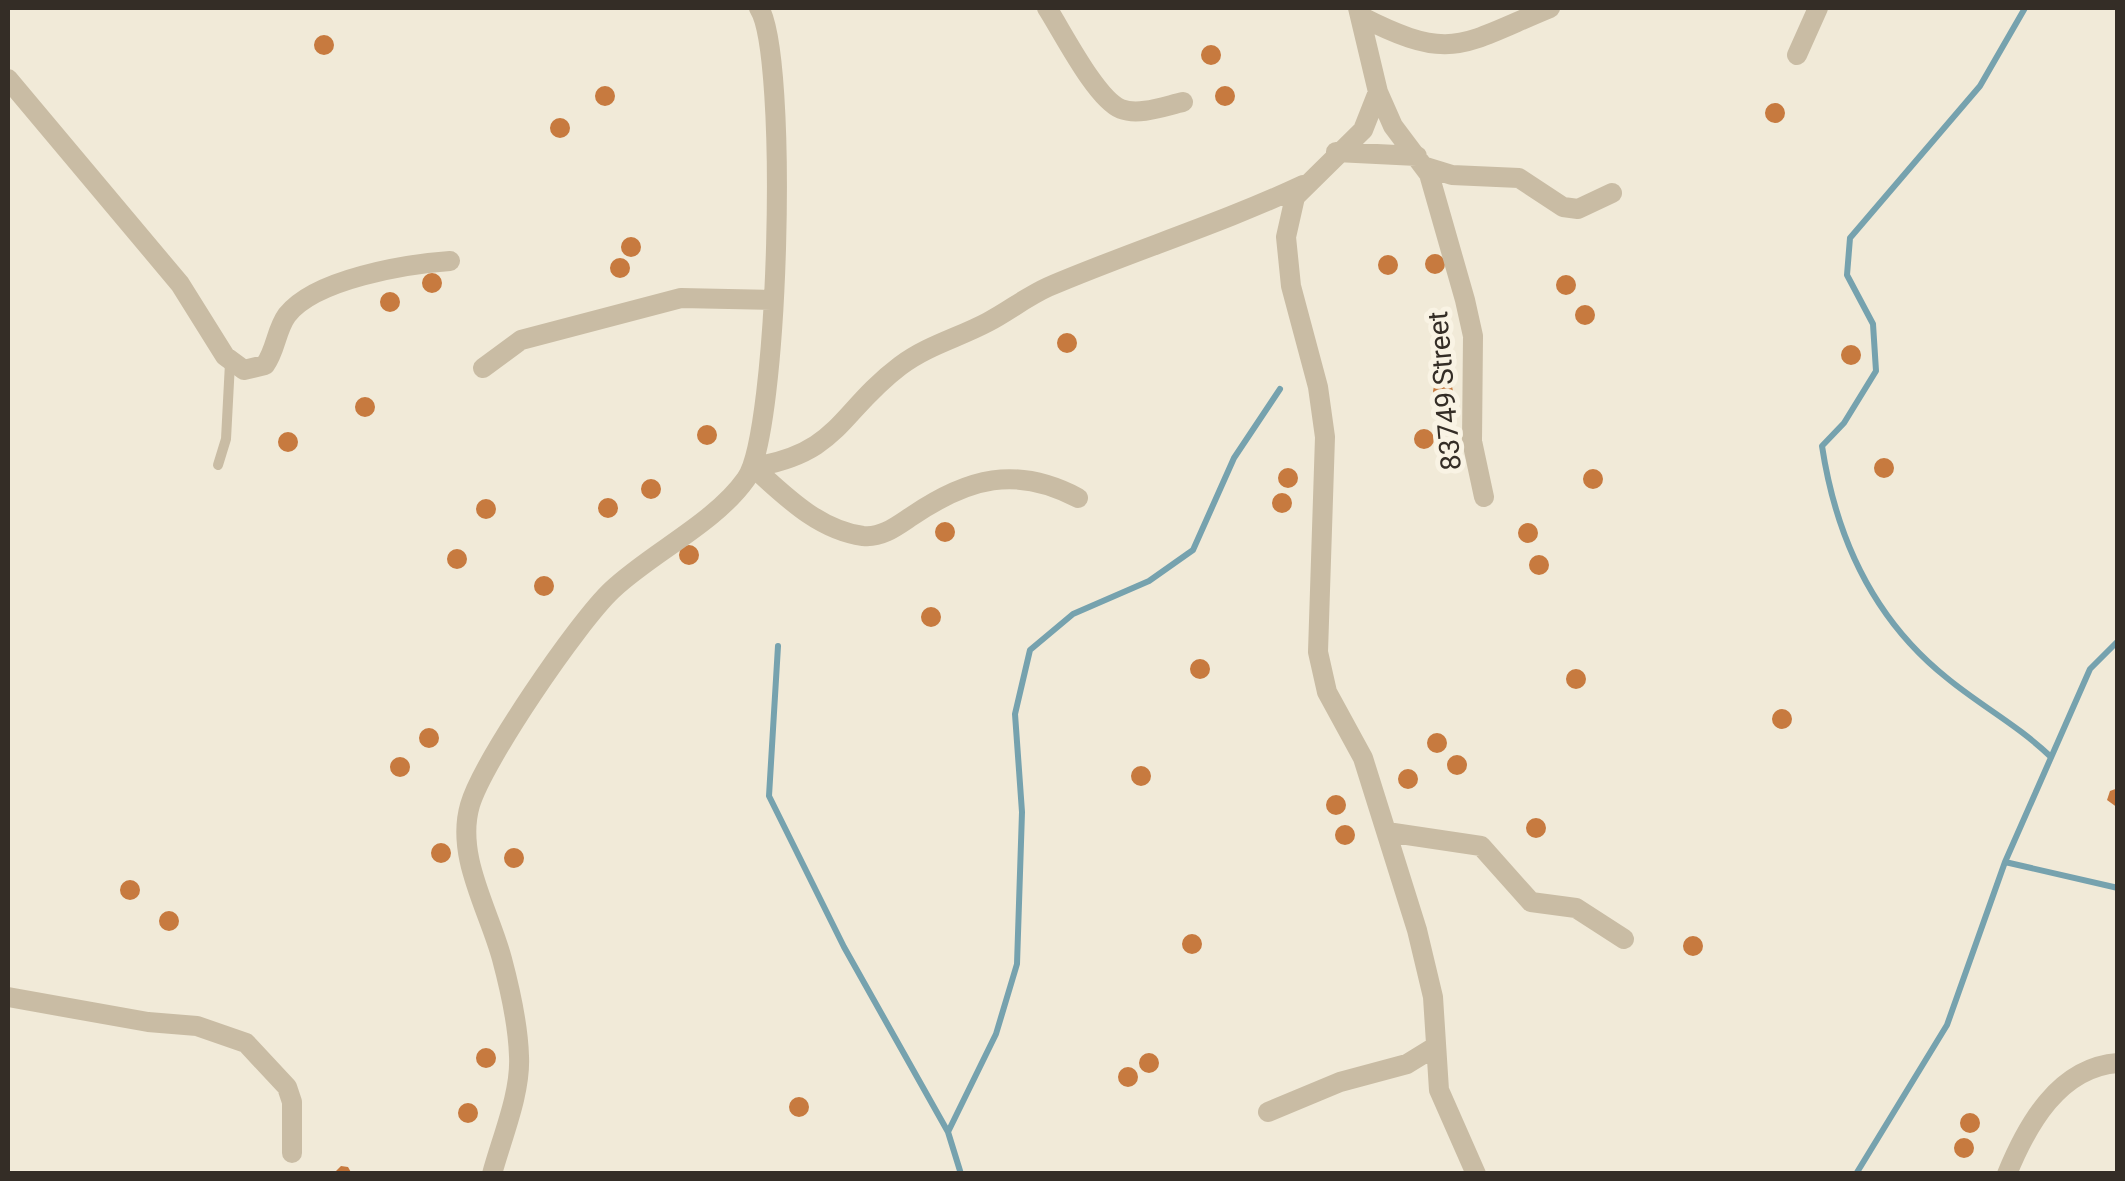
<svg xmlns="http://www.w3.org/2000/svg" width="2125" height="1181" font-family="Roboto,sans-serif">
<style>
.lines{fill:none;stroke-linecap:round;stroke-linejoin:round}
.stream{stroke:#76a2ae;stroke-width:6}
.building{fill:#c77a3f}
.lane{stroke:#c9bca4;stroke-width:10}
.street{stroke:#c9bca4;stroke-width:20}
.labels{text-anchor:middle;stroke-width:10;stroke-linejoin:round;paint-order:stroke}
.street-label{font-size:28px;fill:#342d26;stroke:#f9f3e4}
</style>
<rect width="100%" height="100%" fill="#f1ead8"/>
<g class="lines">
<!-- stream -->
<path class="stream" d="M2025,8L1980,86L1850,238L1847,275L1873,324L1876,371L1844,423L1822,446C1836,538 1873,619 1947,678C1981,706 2019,726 2051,757
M778,646L769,796L844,947L948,1132L961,1174
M2005,862L2118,888
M948,1132L996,1034L1017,964L1022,812L1015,714L1030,650L1073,614L1149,581L1193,550L1234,458L1280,389
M1856,1174L1947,1025L2005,862L2090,669L2118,641"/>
</g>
<!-- building -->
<path class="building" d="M314 45a10 10 0 1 1 20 0a10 10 0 1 1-20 0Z
M1201 55a10 10 0 1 1 20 0a10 10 0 1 1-20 0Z
M1215 96a10 10 0 1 1 20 0a10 10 0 1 1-20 0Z
M595 96a10 10 0 1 1 20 0a10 10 0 1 1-20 0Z
M1765 113a10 10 0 1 1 20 0a10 10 0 1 1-20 0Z
M550 128a10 10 0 1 1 20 0a10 10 0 1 1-20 0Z
M621 247a10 10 0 1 1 20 0a10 10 0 1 1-20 0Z
M1425 264a10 10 0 1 1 20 0a10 10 0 1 1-20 0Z
M1378 265a10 10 0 1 1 20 0a10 10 0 1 1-20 0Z
M610 268a10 10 0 1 1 20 0a10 10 0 1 1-20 0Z
M422 283a10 10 0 1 1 20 0a10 10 0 1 1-20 0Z
M1556 285a10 10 0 1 1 20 0a10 10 0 1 1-20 0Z
M380 302a10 10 0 1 1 20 0a10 10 0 1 1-20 0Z
M1575 315a10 10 0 1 1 20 0a10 10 0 1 1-20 0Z
M1057 343a10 10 0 1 1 20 0a10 10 0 1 1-20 0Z
M1841 355a10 10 0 1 1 20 0a10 10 0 1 1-20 0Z
M1433 391a10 10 0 1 1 20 0a10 10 0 1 1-20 0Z
M355 407a10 10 0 1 1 20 0a10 10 0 1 1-20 0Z
M697 435a10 10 0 1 1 20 0a10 10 0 1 1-20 0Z
M1414 439a10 10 0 1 1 20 0a10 10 0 1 1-20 0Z
M278 442a10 10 0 1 1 20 0a10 10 0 1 1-20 0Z
M1874 468a10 10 0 1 1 20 0a10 10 0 1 1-20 0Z
M1278 478a10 10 0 1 1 20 0a10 10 0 1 1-20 0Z
M1583 479a10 10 0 1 1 20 0a10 10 0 1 1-20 0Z
M641 489a10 10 0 1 1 20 0a10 10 0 1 1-20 0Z
M1272 503a10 10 0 1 1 20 0a10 10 0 1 1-20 0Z
M598 508a10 10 0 1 1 20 0a10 10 0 1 1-20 0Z
M476 509a10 10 0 1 1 20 0a10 10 0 1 1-20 0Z
M935 532a10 10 0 1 1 20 0a10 10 0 1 1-20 0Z
M1518 533a10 10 0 1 1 20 0a10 10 0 1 1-20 0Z
M679 555a10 10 0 1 1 20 0a10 10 0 1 1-20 0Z
M447 559a10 10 0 1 1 20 0a10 10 0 1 1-20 0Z
M1529 565a10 10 0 1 1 20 0a10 10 0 1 1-20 0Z
M534 586a10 10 0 1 1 20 0a10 10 0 1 1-20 0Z
M921 617a10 10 0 1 1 20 0a10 10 0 1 1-20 0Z
M1190 669a10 10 0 1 1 20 0a10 10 0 1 1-20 0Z
M1566 679a10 10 0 1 1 20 0a10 10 0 1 1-20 0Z
M1772 719a10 10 0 1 1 20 0a10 10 0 1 1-20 0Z
M419 738a10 10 0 1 1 20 0a10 10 0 1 1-20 0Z
M1427 743a10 10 0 1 1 20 0a10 10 0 1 1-20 0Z
M1447 765a10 10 0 1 1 20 0a10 10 0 1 1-20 0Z
M390 767a10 10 0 1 1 20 0a10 10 0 1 1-20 0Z
M1131 776a10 10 0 1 1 20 0a10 10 0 1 1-20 0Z
M1398 779a10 10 0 1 1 20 0a10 10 0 1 1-20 0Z
M2118,788V808L2107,800L2110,791Z
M1326 805a10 10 0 1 1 20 0a10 10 0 1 1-20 0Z
M1526 828a10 10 0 1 1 20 0a10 10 0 1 1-20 0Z
M1335 835a10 10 0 1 1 20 0a10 10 0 1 1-20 0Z
M431 853a10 10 0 1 1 20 0a10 10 0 1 1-20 0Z
M504 858a10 10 0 1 1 20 0a10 10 0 1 1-20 0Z
M120 890a10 10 0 1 1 20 0a10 10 0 1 1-20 0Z
M159 921a10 10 0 1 1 20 0a10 10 0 1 1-20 0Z
M1182 944a10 10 0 1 1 20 0a10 10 0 1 1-20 0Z
M1683 946a10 10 0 1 1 20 0a10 10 0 1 1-20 0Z
M476 1058a10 10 0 1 1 20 0a10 10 0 1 1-20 0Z
M1139 1063a10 10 0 1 1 20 0a10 10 0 1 1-20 0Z
M1118 1077a10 10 0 1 1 20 0a10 10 0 1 1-20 0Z
M789 1107a10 10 0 1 1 20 0a10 10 0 1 1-20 0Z
M458 1113a10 10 0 1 1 20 0a10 10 0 1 1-20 0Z
M1960 1123a10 10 0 1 1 20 0a10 10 0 1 1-20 0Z
M1954 1148a10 10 0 1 1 20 0a10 10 0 1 1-20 0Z
M341,1166L348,1167L352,1174H333Z"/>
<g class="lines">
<!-- lane -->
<path class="lane" d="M218,465L226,439L230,363"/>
<!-- street -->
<path class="street" d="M1047,8C1062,31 1096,99 1121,109C1139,116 1165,106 1183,102
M1358,8L1378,92L1393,126L1429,174L1465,300L1473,336L1472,441L1484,497
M1360,16C1452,63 1460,45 1550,8
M1797,55L1818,8
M8,79L180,284L225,356L244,370L265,365C276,350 276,330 287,315C315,279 406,264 450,261
M1378,92L1363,130L1295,197L1286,237L1291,286L1318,387L1325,437L1318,652L1327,692L1363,758L1417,930L1433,997L1439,1090L1476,1174
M1336,152L1417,156
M1426,167L1452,175L1519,178L1563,207L1578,209L1612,193
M483,368L521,340L681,298L771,300
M753,467C840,453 839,412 900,366C928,345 958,338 988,322C1009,311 1026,297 1048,287C1132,251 1220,224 1303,185
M753,467C784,495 818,530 863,536C882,538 897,526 912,516C968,478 1016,465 1078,498
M1387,832L1481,846L1531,902L1576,908L1624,939
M8,997L148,1022L197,1026L246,1043L287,1087L292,1102V1153
M1268,1112L1340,1082L1407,1064L1433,1048
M492,1174C502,1137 521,1093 519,1056C518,1024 510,989 502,959C489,910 455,856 470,805C483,761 577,623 612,590C651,553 715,523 746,479C779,433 789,55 759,8
M2007,1174C2027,1125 2059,1067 2118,1063"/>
</g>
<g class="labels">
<!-- street labels -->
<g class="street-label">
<text transform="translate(1444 391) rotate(-95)" y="10">83749 Street</text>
</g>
</g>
<!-- border -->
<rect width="2125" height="1181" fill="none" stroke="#342d26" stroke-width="20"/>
</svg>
